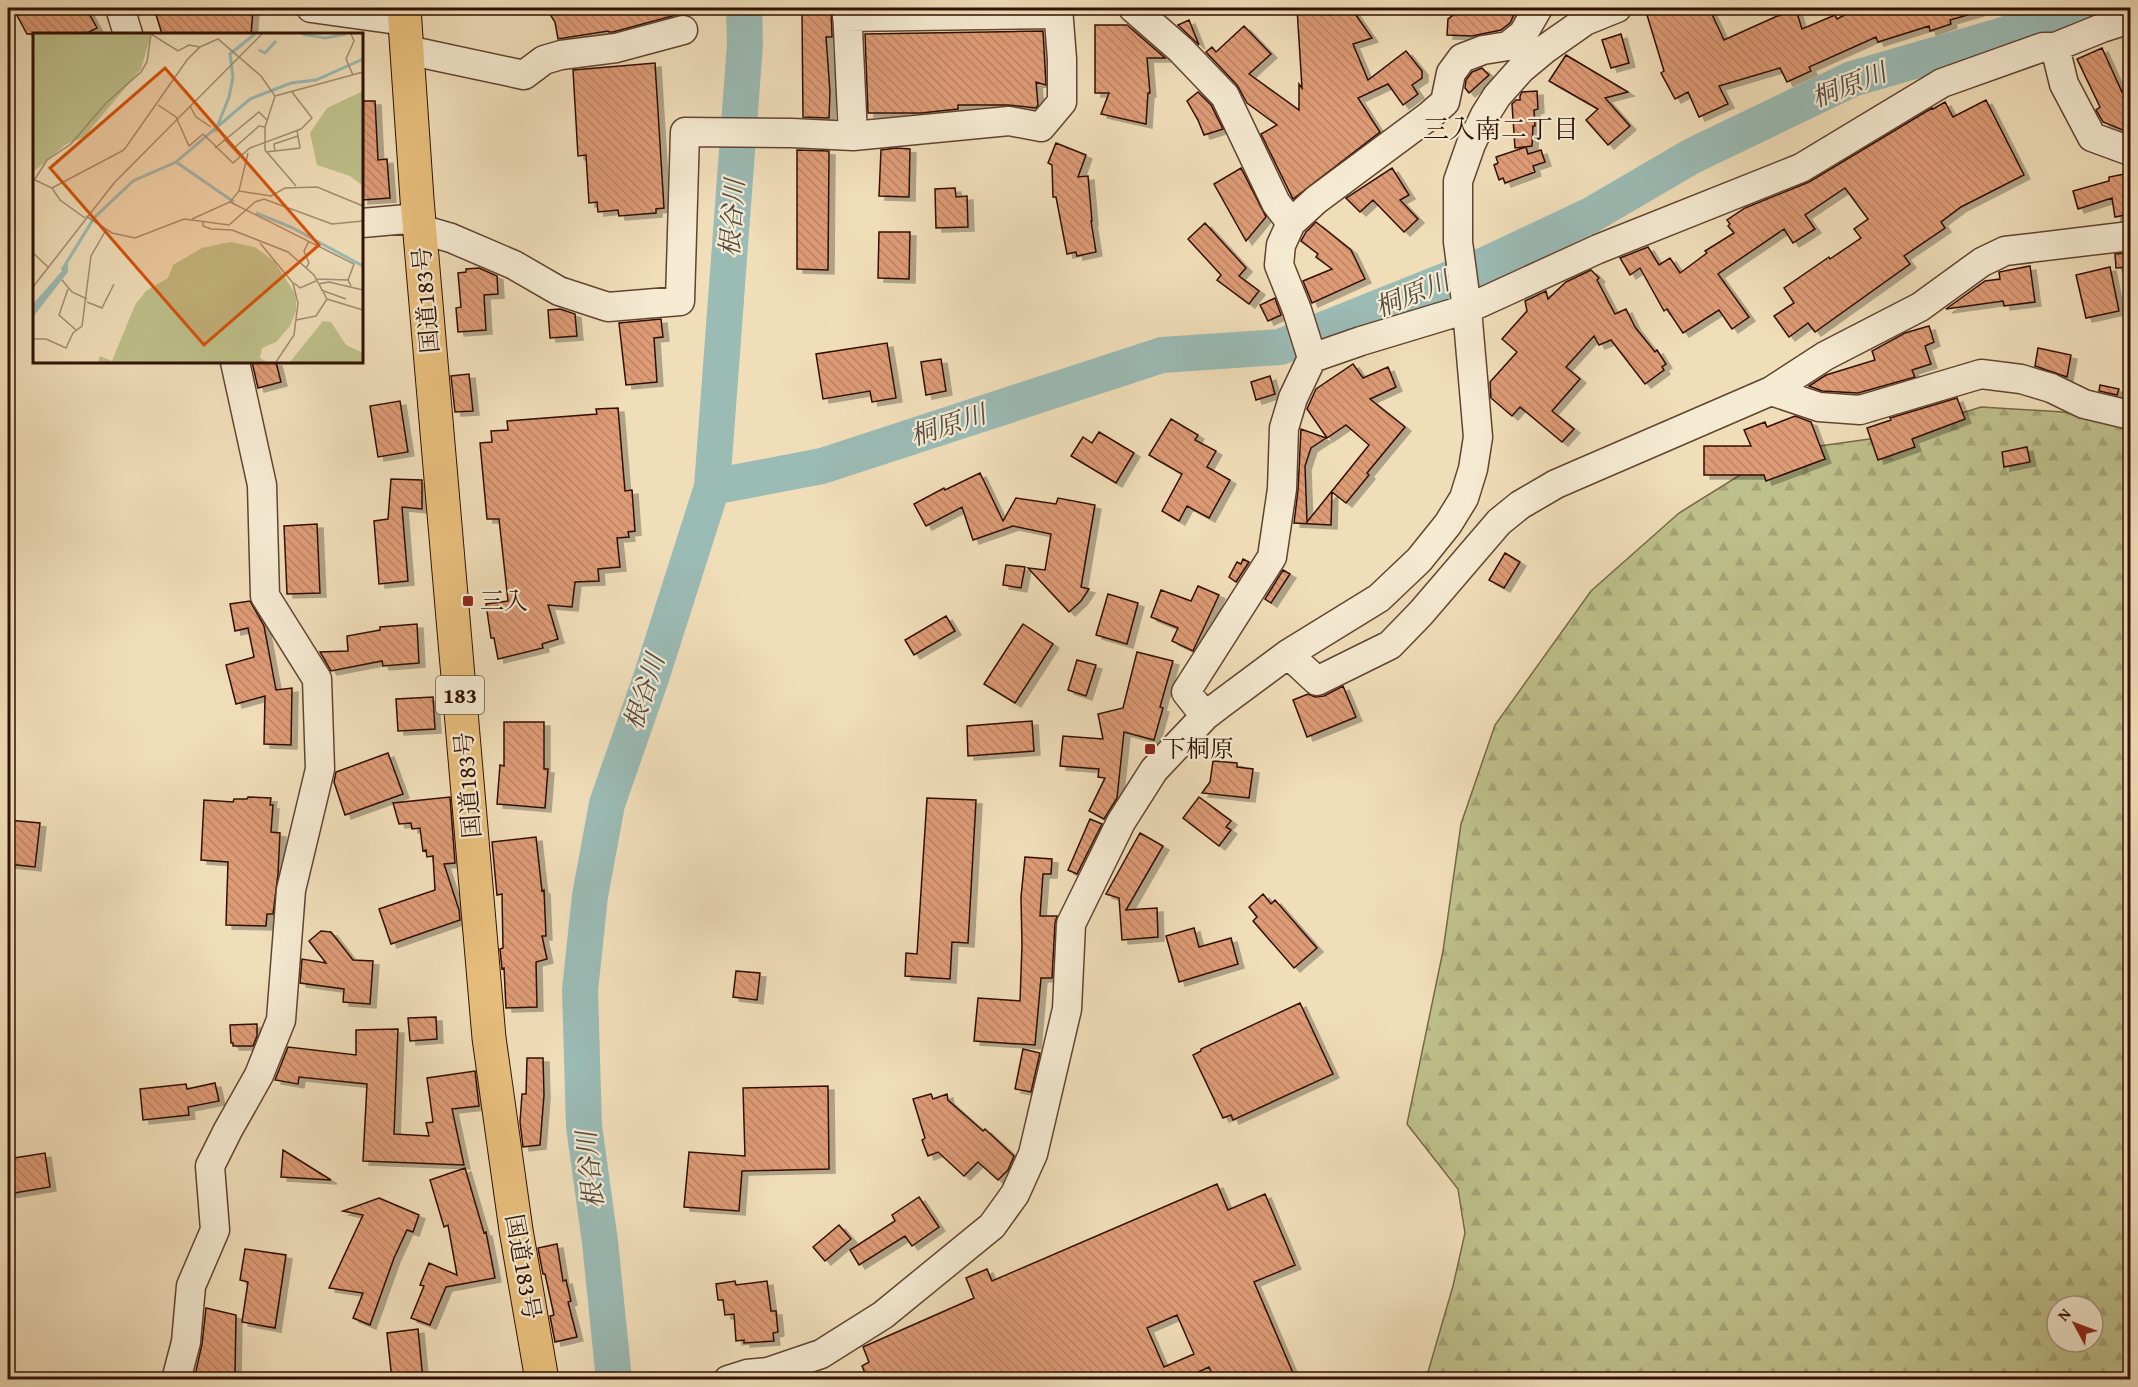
<svg xmlns="http://www.w3.org/2000/svg" width="2138" height="1387" font-family="'Gentium Book Plus','Noto Serif JP',serif">
<style>
.forest{fill:url(#forest-firs);stroke:#776847;stroke-width:1.5;fill-rule:evenodd}
.lines{fill:none;stroke-linecap:round;stroke-linejoin:round}
.river{stroke:#9bbbb5;stroke-width:36}
.building{fill:url(#building-back-hatch);stroke:#301103;stroke-width:1.5;fill-rule:evenodd;filter:url(#shadow)}
.minor-casing{stroke:#604430;stroke-width:31}
.highway-casing{stroke:#301103;stroke-width:35}
.minor{stroke:#f5ead2;stroke-width:28}
.highway{stroke:#e8bf7c;stroke-width:33}
.poi-dot{fill:#8f2418;stroke:#f5ead2;stroke-width:2}
.labels{text-anchor:middle;stroke-width:4.5;stroke-linejoin:round;paint-order:stroke}
.shield{fill:#f5ead2;stroke:#6b5241;stroke-width:1.5}
.shield-label{font-size:22px;font-weight:bold;fill:#301103}
.street-label{font-size:24px;fill:#301103;stroke:#f5ead2}
.poi-label{font-size:24px;fill:#301103;stroke:#f5ead2;text-anchor:start}
.water-label{font-size:26px;font-style:italic;fill:#554c41;stroke:#f5ead2}
.neighbourhood-label{font-size:26px;fill:#301103;stroke:#f5ead2}
.inset-river{fill:none;stroke:#9bbbb5;stroke-width:3}
.inset-road{fill:none;stroke:#a38c70;stroke-width:1.5}
.view{fill:#d6520b;fill-opacity:0.15;stroke:#d6520b;stroke-width:3}
.inset-edge{fill:none;stroke:#301103;stroke-width:3}
</style>
<defs>
<pattern id="forest-firs" width="22" height="20" patternUnits="userSpaceOnUse" patternTransform="scale(1.5)"><rect width="22" height="20" fill="#bec08b"/><path d="M5 1l3.5 6h-7zM16 11l3.5 6h-7z" fill="#a4a476"/></pattern>
<pattern id="building-back-hatch" width="6" height="6" patternUnits="userSpaceOnUse" patternTransform="scale(1.5)"><rect width="6" height="6" fill="#dd9b76"/><path d="M-1 5l2 2M0 0l6 6M5-1l2 2" fill="none" stroke="#be8464"/></pattern>
<filter id="shadow"><feDropShadow dx="6" dy="4" stdDeviation="0" flood-color="#0004"/></filter>
</defs>
<rect width="100%" height="100%" fill="#f0deb9"/>
<filter id="stains"><feTurbulence type="fractalNoise" baseFrequency=".00333" numOctaves="4"/><feColorMatrix values="0 0 0 0 .2 0 0 0 0 .09 0 0 0 0 .02 0 0 0 .5 -.17"/></filter>
<radialGradient id="worn" r=".72"><stop offset=".6" stop-color="#630" stop-opacity="0"/><stop offset="1" stop-color="#630" stop-opacity=".3"/></radialGradient>
<!-- forest -->
<path class="forest" d="M1981,407L2063,412L2130,423V1379H1426L1453,1286L1465,1233L1458,1189L1407,1124L1443,951L1461,824L1495,725L1591,591L1679,513L1777,452L1884,437ZM2057,1306H2093V1342H2057Z"/>
<g class="lines">
<!-- river -->
<path class="river" d="M712,487L822,466L1162,355L1280,347L1487,264L1591,215L1692,156L1852,79L2000,36L2081,8
M614,1380L600,1242L584,1126L580,990L590,896L607,804L651,678L712,487L745,44L744,8"/>
</g>
<!-- building -->
<path class="building" d="M13,8H86L97,28L85,34H27Z
M154,8H198L253,11L251,34H162Z
M546,8H675L676,15L613,32H609L608,31L558,39L555,22Z
M1297,8H1327L1328,15L1351,8L1372,38L1353,44L1368,80L1406,51L1422,71V78L1412,85L1418,94L1403,105L1388,84L1358,98L1380,132L1293,199L1261,134L1277,125L1247,103L1237,85L1206,52L1212,47L1216,52L1244,26L1271,54L1249,74L1299,110V84L1302,88Z
M1463,8H1517L1510,23L1501,30L1472,36L1447,35L1448,19Z
M1671,8H1709L1724,40L1775,17L1796,10L1802,29L1835,15L1837,19L1856,9L1858,12L1871,8H1978V12L1950,20L1951,24L1930,31L1929,26L1878,42L1876,37L1809,67L1811,71L1787,82L1780,68L1719,86L1728,104L1699,117L1688,92L1675,99L1661,73L1664,71L1647,15Z
M831,9L832,37H826L830,92L829,118L803,117L802,10Z
M1189,20L1199,45L1178,25Z
M1095,25H1127L1165,58H1147L1150,93H1148L1146,124L1101,114L1109,93H1095Z
M1043,31L1046,85L1036,82L1038,105L1036,108L1008,105H958V109L921,113H868L865,34Z
M1621,34L1629,63L1611,68L1602,40Z
M2102,48L2122,92L2130,86V133L2103,122L2096,110L2100,107L2077,59Z
M1566,55L1628,92L1605,98L1630,126L1608,145L1586,120L1598,109L1549,81Z
M655,63L664,208L656,209V213L619,216L618,210L598,212L597,202L589,203L586,155L578,156L573,70Z
M1482,68L1489,75L1469,93L1465,88L1466,80L1472,72Z
M1537,91L1538,109L1534,110L1535,126H1533L1532,146L1515,148L1512,104L1516,100H1520V96L1522,92Z
M1198,92L1211,105L1223,129L1204,135L1198,120L1187,101Z
M1986,100L2024,175L1961,207L1941,222L1945,228L1904,256L1910,264L1815,332L1808,323L1789,337L1774,316L1794,303L1784,288L1829,257L1830,259L1861,238L1854,229L1868,219L1845,188L1805,215L1815,229L1793,243L1784,229L1718,274L1749,317L1732,329L1719,310L1683,333L1667,309L1664,311L1640,268L1630,275L1620,258L1648,247L1659,265L1670,258L1680,273L1707,253L1705,251L1734,233L1728,226L1730,224L1727,220L1745,208L1809,182L1932,108L1933,109L1945,102L1953,117Z
M362,101H375L378,160L387,159L390,198L362,200Z
M1056,143L1086,155L1078,177L1088,176L1092,221H1091L1096,252L1077,256L1076,252L1067,254L1056,197H1053L1052,165L1048,163Z
M1526,147L1528,154L1541,150L1545,162L1533,166L1535,172L1505,183L1503,178L1499,180L1494,165L1498,163L1496,157Z
M896,148L910,149L909,197L879,196L881,150Z
M797,150L829,151L828,270L797,269Z
M1241,168L1266,217L1246,241L1214,184Z
M1392,168L1409,195L1400,200L1418,219L1404,232L1373,200L1360,212L1346,198Z
M2130,173V214L2115,217L2112,198L2078,209L2073,191L2109,181V177Z
M955,188L956,197L967,196L968,227L936,228L935,189Z
M1316,222L1351,250L1365,279L1312,303L1303,281L1332,269L1316,257L1318,254L1301,241L1306,232Z
M1205,223L1246,268L1239,276L1259,291L1249,304L1217,280L1221,275L1188,239Z
M879,232H910L909,279L878,278Z
M2130,253V267L2116,268L2115,254Z
M2030,266L2035,302L2004,306L2003,301L1946,309L1985,281L2000,279L1999,272Z
M2110,267L2119,311L2086,318L2076,275Z
M479,268L497,276L498,294L484,295L486,330L458,332L456,308L461,307L458,273L466,272V269Z
M1591,270L1599,278L1597,280L1615,314L1626,309L1635,327L1655,352L1657,350L1666,364L1662,367L1664,370L1645,384L1611,340L1599,345L1594,336L1566,367L1580,379L1552,411L1574,429L1562,442L1520,407L1512,416L1491,398L1490,382L1517,352L1502,339L1527,311L1525,301L1546,291L1548,299L1566,282Z
M1275,298L1281,315L1268,321L1260,305Z
M560,309L575,314L577,336L550,338L548,310Z
M661,319L663,337L654,338L657,382L626,385L619,323Z
M1929,326L1934,342L1925,346L1931,364L1912,370L1915,377L1858,393L1822,391L1809,386L1826,375L1875,360L1872,351L1905,333Z
M887,343L896,398L872,402L870,391L823,399L816,354Z
M2038,348L2071,355L2067,377L2035,366Z
M941,359L946,391L926,395L921,362Z
M252,362H276L281,382L258,388Z
M1353,364L1363,378L1388,367L1396,387L1370,399L1405,427L1367,473L1369,475L1346,503L1332,492L1331,525L1294,523L1298,490L1301,429L1326,438L1311,448L1305,466L1307,522L1369,445L1346,425L1327,438L1307,409L1316,389Z
M469,374L473,411L455,412L451,376Z
M1270,376L1275,394L1256,400L1251,382Z
M2100,385L2119,389L2117,395L2099,391Z
M1957,398L1965,419L1912,439L1915,447L1878,460L1867,428L1891,420L1890,418Z
M400,401L408,452L378,457L370,406Z
M618,408L625,491L632,490L635,531L628,532L629,537L617,538L620,567L598,569L599,581L575,582L572,607L548,605L558,639L542,644L543,648L498,659L494,638H491L486,604L508,601L499,519H487L480,443L492,442L491,431L508,430L507,421L597,414L596,409Z
M1795,416L1811,422L1825,459L1766,481L1764,475H1704V446H1751L1744,430L1765,422L1767,427Z
M1171,419L1198,435L1195,440L1216,451L1207,467L1230,480L1209,518L1187,506L1179,521L1162,511L1182,474L1149,455Z
M1099,432L1134,453L1116,483L1071,456L1083,437L1092,443Z
M2027,447L2030,462L2004,467L2002,452Z
M980,473L1003,521L1016,498L1056,504L1058,498L1095,505L1081,587L1089,589L1081,601L1069,612L1028,568L1045,570L1051,534L1013,526L973,540L962,507L926,526L914,504L944,488L945,490Z
M391,479L422,480V509L402,507L408,581L379,584L374,521L388,519Z
M317,524L320,593L287,594L284,526Z
M1505,553L1520,562L1504,588L1489,580Z
M1243,559L1249,562L1236,582L1229,577L1237,562L1241,564Z
M1006,565L1025,567L1021,588L1003,585Z
M1283,570L1290,574L1271,603L1265,599Z
M1198,586L1219,595L1193,651L1172,641L1178,628L1151,617L1161,590L1191,601Z
M1108,594L1138,603L1127,644L1096,635Z
M250,601L264,626L276,690L292,688L291,745L264,744L265,696L236,704L226,665L254,657L248,628L235,631L230,604Z
M946,616L955,631L914,655L905,640Z
M417,624L419,663L383,666L382,661L331,671L320,652L348,651L347,636L380,630V627Z
M1023,624L1053,644L1015,703L984,684Z
M1137,652L1173,661L1160,707L1163,708L1154,740L1124,732L1117,798L1104,819L1089,811L1105,778L1098,777L1099,769L1060,766L1063,736L1103,739L1098,714L1123,708Z
M1077,660L1096,665L1086,696L1068,690Z
M1343,686L1356,717L1307,737L1293,700L1308,694L1315,697L1324,696Z
M433,697L435,729L398,731L396,699Z
M1032,721L1034,751L968,756L967,726Z
M504,722H544V769H548L545,808L497,804L500,765L504,766Z
M388,753L403,794L345,815L334,782L336,772Z
M1213,761L1237,763V767L1253,769L1249,798L1202,793L1210,782Z
M248,797L271,798L270,805H273L271,832L280,833L278,874L273,914H267L266,926L226,925L228,862L201,860L204,800L233,802L234,799H247Z
M450,797L455,863L444,864L459,910L460,920L391,944L379,909L435,890L433,856L427,857L426,850L423,851L420,828L412,829L411,823L399,824L393,803Z
M1199,797L1231,821L1226,827L1231,830L1219,846L1183,818Z
M927,798L976,800L968,943L952,942L950,979L905,976L906,953L917,954Z
M1090,819L1102,824L1077,874L1068,870Z
M8,820L40,823L35,867L8,864Z
M1140,833L1163,846L1126,910L1157,908L1158,937L1122,940L1119,898L1106,894Z
M536,837L542,891L544,890L546,936H542L547,959L536,962L537,1007L506,1008L504,968L502,969L500,949L503,948L502,894L497,895L492,842Z
M1025,857L1052,859L1051,874H1043L1040,916H1057L1055,923L1052,978H1041L1035,1045L974,1041L978,998L1020,1001L1022,945L1021,897Z
M1263,894L1271,904L1275,900L1317,948L1294,968L1253,921L1257,917L1249,907Z
M1194,928L1199,947L1231,938L1238,964L1179,982L1166,936Z
M321,931L331,932L353,960L373,961L370,1004L343,1002L344,989L300,983L302,959L326,963L309,941Z
M736,971L760,973L757,1000L733,997Z
M1300,1003L1333,1074L1233,1120L1231,1115L1223,1118L1193,1055L1201,1051V1049Z
M436,1017L437,1039L410,1041L408,1018Z
M257,1024V1036L253,1046H233V1043H231L230,1025Z
M398,1029L394,1134L429,1136L426,1123L433,1122L427,1078L475,1071L479,1106L452,1109L464,1165L363,1161L367,1084L299,1077L298,1084L275,1080L288,1047L356,1055V1030Z
M1023,1049L1040,1053L1031,1092L1015,1089Z
M527,1058H543L544,1095L540,1145L523,1147L520,1122L522,1094H526Z
M215,1083L219,1101L188,1107L189,1115L143,1120L140,1089L186,1084L187,1089Z
M828,1086L829,1169L742,1171L739,1211L684,1207L689,1152L745,1156L743,1088Z
M931,1094L933,1099L947,1094L948,1100L983,1131L985,1129L1014,1156L1008,1170L998,1180L978,1162L964,1176L938,1152L928,1156L922,1140L925,1138L913,1099Z
M283,1150L331,1180L281,1177Z
M45,1153L50,1187L8,1194V1159Z
M465,1168L484,1233L486,1232L495,1278L446,1287L430,1325L411,1318L424,1286L420,1285L429,1263L457,1275L448,1225L444,1227L430,1180Z
M1217,1184L1228,1210L1265,1194L1295,1265L1254,1282L1296,1380H1215L1209,1367L1181,1380H868L862,1366L869,1362L863,1347L974,1298L966,1278L987,1269L992,1281ZM1177,1315L1194,1354L1164,1367L1147,1328Z
M919,1197L939,1227L912,1246L905,1236L859,1265L850,1250L895,1221L892,1215Z
M379,1198L419,1215L413,1232L407,1230L394,1258L370,1325L353,1318L363,1293L329,1288L363,1215L343,1211Z
M839,1225L851,1239L825,1261L813,1247Z
M557,1244L563,1281L566,1280L571,1301L568,1302L577,1337L555,1342L550,1316L554,1315L545,1274H543L538,1248Z
M245,1249L286,1255L275,1328L242,1322L248,1282L240,1280Z
M735,1281L736,1285L767,1281L771,1311H776L778,1332L773,1333L774,1341L744,1343V1340L736,1341L734,1314L725,1315L723,1300H718L716,1284Z
M206,1308L236,1315L235,1374H220V1380H194L202,1344Z
M418,1329L423,1380H392L387,1333Z"/>
<g class="lines">
<defs>
<path id="minor" d="M120,8L128,34
M311,8L405,21
M847,8L853,136
M1133,8L1180,49L1225,96L1276,203L1291,223
M847,17L1058,14
M2055,47L2064,84L2092,137L2130,151
M407,50L524,75L544,60L561,55L616,48L683,30
M362,223L407,219L420,229L451,238L514,265L559,291L608,307L680,301L685,132L792,133L853,136L1009,121L1041,127L1062,102V59L1058,8
M1312,358L1361,341L1467,309L1598,249L1801,168L1942,83L2043,47H2055L2102,28L2130,19
M1771,391L1819,407L1860,410L1981,374L2021,379L2051,388L2084,404L2130,415
M1288,654L1317,681L1390,645L1421,613L1499,522L1520,505L1556,484L1771,391L1825,356L1920,307L1982,262L2005,251L2130,236
M1205,716L1186,692L1272,557L1282,489L1284,428L1293,398L1312,358L1297,310L1279,265L1281,245L1291,223L1316,200L1429,116L1445,102L1451,73L1462,58L1483,50L1508,46L1523,34L1538,8
M176,1380L186,1342L191,1286L215,1230L210,1166L228,1130L259,1075L281,1020L291,890L320,769L317,679L265,596L262,485L235,362
M728,1380L747,1374L768,1372L821,1354L883,1315L992,1226L1015,1194L1033,1154L1067,1009L1071,924L1121,822L1154,770L1205,716L1222,703L1288,654L1379,598L1419,560L1448,524L1464,498L1473,469L1478,437L1467,309L1458,242V181L1471,144L1485,115L1497,96L1521,69L1545,49L1585,21L1617,8"/>
<path id="highway" d="M404,8L417,199L489,1038L516,1230L542,1380"/>
</defs>
<!-- minor casing -->
<use href="#minor" class="minor-casing"/>
<!-- highway casing -->
<use href="#highway" class="highway-casing"/>
<!-- minor -->
<use href="#minor" class="minor"/>
<!-- highway -->
<use href="#highway" class="highway"/>
</g>
<!-- markers -->
<g class="poi-dot">
<rect x="462" y="595" width="12" height="12" rx="3"/>
<rect x="1144" y="743" width="12" height="12" rx="3"/>
</g>
<g class="labels">
<!-- shield labels -->
<rect class="shield" x="436" y="676" width="48" height="38" rx="4.5"/>
<g class="shield-label">
<text x="460" y="703">183</text>
</g>
<!-- street labels -->
<g class="street-label">
<text transform="translate(426 300) rotate(-95)" y="8">国道183号</text>
<text transform="translate(468 785) rotate(-95)" y="8">国道183号</text>
<text transform="translate(523 1267) rotate(80)" y="8">国道183号</text>
</g>
<!-- poi labels -->
<g class="poi-label">
<text x="480" y="609">三入</text>
<text x="1162" y="757">下桐原</text>
</g>
<!-- water labels -->
<g class="water-label">
<text transform="translate(1849 85) rotate(-21)" y="9">桐原川</text>
<text transform="translate(732 218) rotate(-86)" y="9">根谷川</text>
<text transform="translate(1412 294) rotate(-22)" y="9">桐原川</text>
<text transform="translate(948 425) rotate(-18)" y="9">桐原川</text>
<text transform="translate(644 692) rotate(-72)" y="9">根谷川</text>
<text transform="translate(590 1170) rotate(-96)" y="9">根谷川</text>
</g>
<!-- neighbourhood labels -->
<g class="neighbourhood-label">
<text x="1501" y="138">三入南二丁目</text>
</g>
</g>
<!-- overview -->
<g transform="translate(33 33)">
<rect width="330" height="330" fill="#f0deb9"/>
<path d="M0,1H118L108,36L51,104L32,112L0,139ZM330,58V153L317,143L284,132L277,100L294,75ZM197,209L222,214L241,228L263,262V278L257,293L243,309L229,315L227,325L234,329H65L67,323L79,328L102,272L113,258L135,245L140,232L169,215ZM290,288L298,289L313,312L330,320V329H257Z" fill="#bec08b"/>
<path d="M35,231V239L0,284V271Z" fill="#9bbbb5"/>
<path class="inset-river" d="M269,1L292,5L313,1M226,17L232,20L243,8M182,99L196,64L200,44L197,21L222,1M143,129L201,169M223,180L258,194L330,233M29,237L61,185L100,148L143,129L217,66L258,50L283,47L330,26"/>
<path class="inset-road" d="M118,1L145,18L156,12L167,14M318,1L321,8L313,26L320,42M242,63L330,39M125,72L143,84L156,113L170,101L200,130L217,115L268,96L279,85L259,59M157,73L163,84L178,94M191,106L207,123M182,115L226,79L235,88M200,116L226,93L232,94M242,118L241,111L265,103M233,119L267,115L264,97M2,147L19,155L27,167L52,185M0,149L14,127L38,111L73,70L108,39L114,29L118,1M19,155L91,117L154,27L167,14L185,6L228,43L242,63L232,94V117L263,153M206,158L238,163L252,155L284,154L330,173M197,169L321,231L315,247L318,253M53,183L79,200L102,205L151,186L196,192L222,169L231,166L299,191L330,188M159,186L197,169L206,158L215,120M170,189V193L178,196L199,197L255,219L281,242L294,266L330,277M227,210L260,250L265,270L261,302L243,329M0,220L15,234M273,235L276,230L271,218L276,208M282,246L315,247M29,247L39,259L54,266M261,250L267,255L283,248M285,251L296,249L330,257M0,254L81,150L229,1M35,256L26,282L43,297M288,257L313,266M54,269L69,275L81,251M263,287L283,283L294,266M0,306H13L33,315L40,300L49,293L58,223L73,197"/>
<path class="view" d="M132,35L286,212L171,312L17,135Z"/>
<rect width="330" height="330" class="inset-edge"/>
</g>
<!-- margin -->
<rect width="2138" height="1387" fill="none" stroke="#f0deb9" stroke-width="30"/>
<rect x="9" y="9" width="2120" height="1369" fill="none" stroke="#301103" stroke-width="3"/>
<rect x="15" y="15" width="2108" height="1357" fill="none" stroke="#301103" stroke-width="1.5"/>
<!-- north arrow -->
<g transform="translate(2075 1324) rotate(311)"><circle r="28" fill="#f5ead2" stroke="#a6937f" stroke-width="1.5"/>
<path d="M0-4.5L10 22L0 15L-10 22Z" fill="#8f2418"/>
<text y="-9" font-size="16" font-weight="bold" text-anchor="middle" fill="#301103">N</text>
</g>
<rect width="100%" height="100%" filter="url(#stains)"/>
<rect width="100%" height="100%" fill="url(#worn)"/>
</svg>
